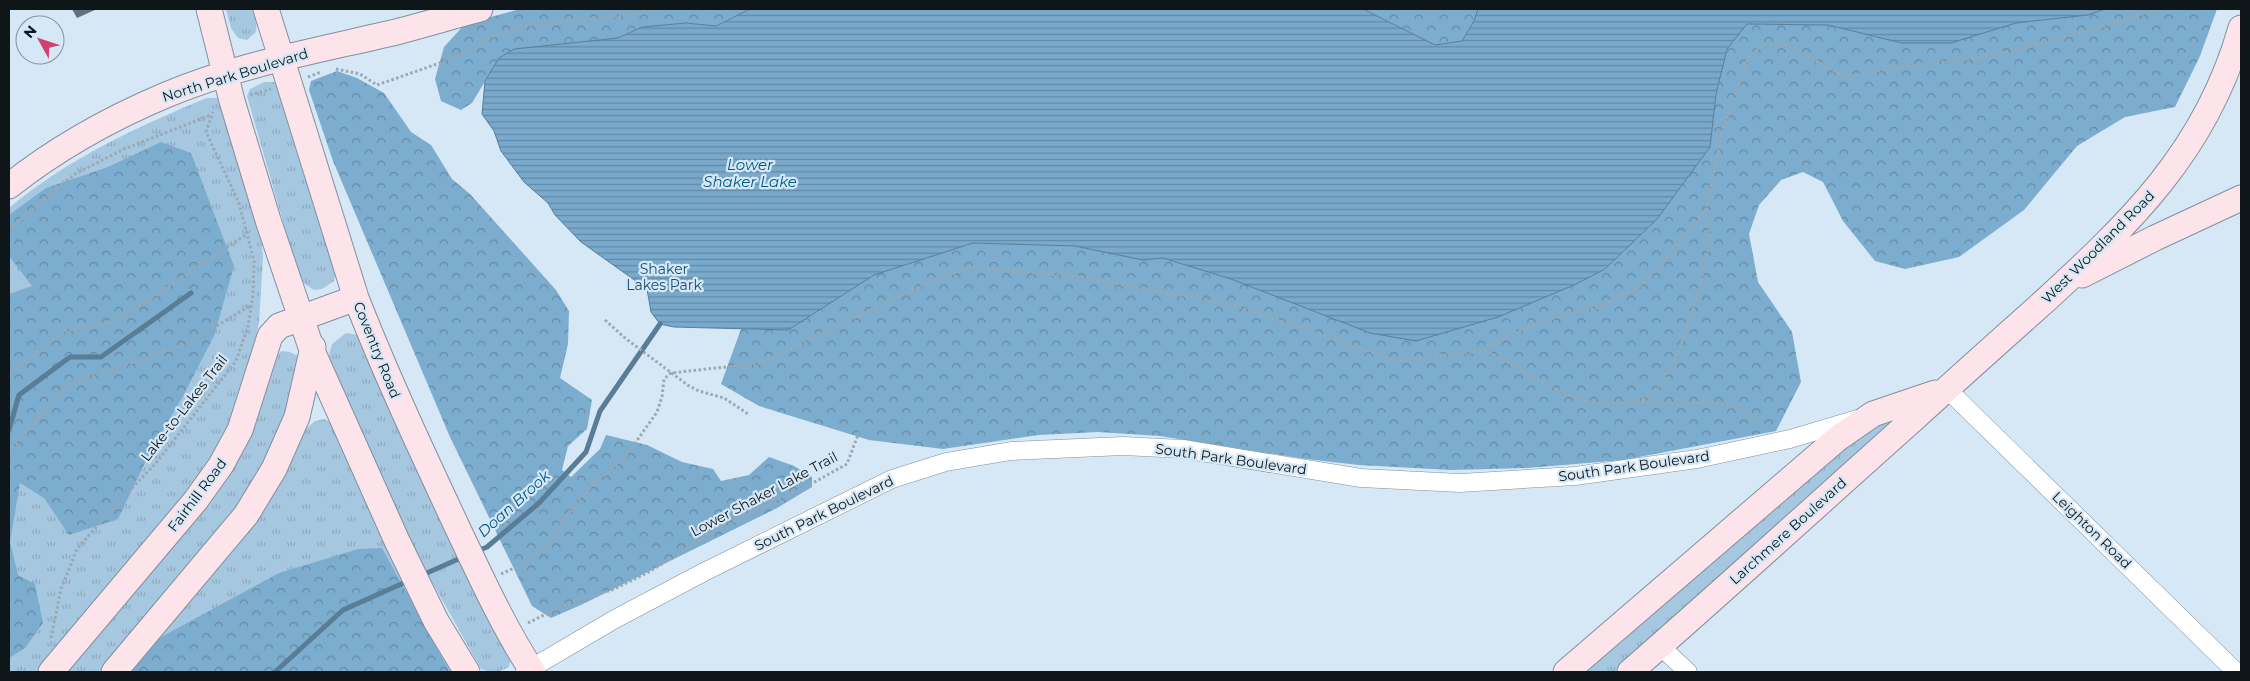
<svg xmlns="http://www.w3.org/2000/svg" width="2250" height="681" font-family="Montserrat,sans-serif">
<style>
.grass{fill:url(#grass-tufts)}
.forest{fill:url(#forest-crowns)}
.water{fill:url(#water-rules);stroke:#597d97}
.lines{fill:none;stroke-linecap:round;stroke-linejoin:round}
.stream{stroke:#597d97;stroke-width:5}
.building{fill:#62717d}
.street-casing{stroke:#80919d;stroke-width:19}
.secondary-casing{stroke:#80919d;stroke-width:27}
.path{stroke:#9aa8b3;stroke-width:3;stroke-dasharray:2.5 2.5;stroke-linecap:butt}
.street{stroke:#fff;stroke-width:18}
.secondary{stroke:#fde4ea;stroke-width:25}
.labels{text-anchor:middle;stroke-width:4.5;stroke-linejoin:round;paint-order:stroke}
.street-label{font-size:14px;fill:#0f161a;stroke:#d6e7f5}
.park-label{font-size:14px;fill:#164f72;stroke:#d6e7f5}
.water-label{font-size:15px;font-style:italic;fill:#005885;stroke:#d6e7f5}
</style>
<defs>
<pattern id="grass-tufts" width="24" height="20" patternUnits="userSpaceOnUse" patternTransform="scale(1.25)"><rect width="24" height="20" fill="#a6c7e0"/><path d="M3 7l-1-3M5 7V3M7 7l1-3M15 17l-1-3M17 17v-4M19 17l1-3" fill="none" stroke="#8eaac0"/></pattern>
<pattern id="forest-crowns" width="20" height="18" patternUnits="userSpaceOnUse" patternTransform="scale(1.25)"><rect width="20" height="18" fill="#7cacce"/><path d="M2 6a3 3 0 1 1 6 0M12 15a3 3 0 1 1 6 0" fill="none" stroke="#648ba6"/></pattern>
<pattern id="water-rules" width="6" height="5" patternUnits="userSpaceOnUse" patternTransform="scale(1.25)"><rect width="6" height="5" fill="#79a9cc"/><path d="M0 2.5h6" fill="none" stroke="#6289a5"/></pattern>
</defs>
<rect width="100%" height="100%" fill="#d6e7f5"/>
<!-- grass -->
<path class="grass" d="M226,9H254L257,19L256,32L247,40L238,38L231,28Z
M264,82H277L337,266L334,281L322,289L314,290L305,284L298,274L247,96L250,89Z
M207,98H221L260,231L263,256L259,323L249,371L227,436L176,509L39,672H9V208C66,160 138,126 207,98Z
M346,333L358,335L512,650L509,667C499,672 492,674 481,669L419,559L359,431L328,358L332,344Z
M282,351L290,352L298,356L300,367L290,408L256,486L104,672H64L215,492L275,356Z
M1947,389L1630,672H1566L1837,439Z
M325,419L336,426L459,672H126L308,427L315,421Z"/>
<!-- forest -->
<path class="forest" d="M520,9H750L716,26L686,23L642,27L618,38L514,49L499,58L472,103L461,110L441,101L435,79L444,47L465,24Z
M1363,9H1478L1474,21L1462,41L1435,45Z
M2105,9H2217L2200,56L2175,107L2125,117L2077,146L2024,210L1959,257L1905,269L1875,261L1843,221L1823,182L1803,172L1781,180L1759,205L1749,234L1758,282L1792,332L1801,382L1776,431L1623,460L1527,468L1451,470L1359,465L1306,459L1160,436L1098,432L1039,435L943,449L869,440L759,406L721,384L741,329L788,330L874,275L973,243L1075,246L1143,260L1163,258L1231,279L1370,333L1416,341L1498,317L1574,285L1605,269L1657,219L1710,147L1716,94L1727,49L1747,24L1828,25L1902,43H1951L2016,23L2088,15Z
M337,71L357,78L384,93L411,132L431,145L452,179L470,194L556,290L569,311L568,344L560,378L592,400L587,429L568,446L562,470L571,477L600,449L606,435L647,445L682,462L713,469L721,481L749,475L769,457L794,466L812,477V487L777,508L583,604L551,618L532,606L450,437L333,161L309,90L311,81Z
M161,142L191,153L234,266L214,336L182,398L151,450L118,519L69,535L44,498L20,483L10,542L18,575L35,584L43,623L25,648L9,658V294L32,286L9,256V215L46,188L108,167Z
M382,548L450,672H126L152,642L279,573L358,549Z"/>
<!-- water -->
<path class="water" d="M750,9H1363L1435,45L1462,41L1474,21L1478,9H2105L2088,15L2016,23L1951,43H1902L1828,25L1747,24L1727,49L1716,94L1710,147L1657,219L1605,269L1574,285L1498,317L1416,341L1370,333L1231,279L1163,258L1143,260L1075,246L973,243L874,275L788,330L674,327L660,324L651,312L647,289L581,242L555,215L548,203L524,182L501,151L494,131L482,114L485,81L499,58L514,49L618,38L642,27L686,23L716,26Z"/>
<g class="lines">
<!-- stream -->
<path class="stream" d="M9,430L19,395L70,357H101L191,293
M475,552L487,547L539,503L586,452L600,411L660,324
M420,576L463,557
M275,672L343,610L408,581"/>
</g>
<!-- building -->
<path class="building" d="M72,9H97L77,18Z"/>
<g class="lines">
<defs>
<path id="street" d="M1947,389L2236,672
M1660,646L1688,672
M525,672L615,619L704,572L892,479L946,462L1011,451L1123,446L1183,449L1361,478L1460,483L1575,476L1697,459L1790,439L1857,419"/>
<path id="secondary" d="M209,9L232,101L268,220L313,353L397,541L436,621L467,672
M266,9L356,298C387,377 423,454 459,531C481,577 505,630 533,672
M9,186C57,148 109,119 166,95C240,64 321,50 400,31C427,24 453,16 480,9
M2082,275L2155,238L2241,198
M51,672L196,500L221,465L240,430L270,336L279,326L356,298
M114,672L246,515L274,469L297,417L313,347
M1566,672L1837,439L1873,414L1935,393
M1630,672C1724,590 1816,506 1909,423C1952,384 1994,346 2037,308C2129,224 2206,152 2241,28"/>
</defs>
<!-- street casing -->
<use href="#street" class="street-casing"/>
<!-- secondary casing -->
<use href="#secondary" class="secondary-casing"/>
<!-- path -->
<path class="path" d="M1427,9L1434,12L1436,9
M336,69L360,74L377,85L457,57L493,36L523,25H549L569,20H584L633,14L652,9
M308,77L321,72
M250,95L271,89
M9,229L75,174L124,149L211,115
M605,320L625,338L689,386L699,391L724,398L748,414
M1485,350C1523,368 1553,394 1594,403C1607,406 1639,402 1650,394C1679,374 1705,275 1709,240C1710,230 1707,219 1706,209
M9,374L65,331L116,321L247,234
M1636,401L1677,404L1705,402L1730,406L1761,422
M9,452L68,385L189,343L251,305
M501,574L528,562L552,540L562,521L595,482L624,459L657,412L662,397L664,379L671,373L761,363L916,288L970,267L1089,278L1236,306L1397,361L1485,350L1518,331L1543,321L1605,305L1617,296L1635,291L1657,269L1706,209L1723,129L1749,57C1786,18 1822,80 1855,75C1870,73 1885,69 1900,67C1927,63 1954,62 1980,57C2041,45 2101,27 2160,9
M528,623L572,601L612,590L647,573L720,528L802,489L847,464L859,432
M51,638L61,589L77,549L108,513L156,463L236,361L248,327L253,294L254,261L239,203L206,132L213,112"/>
<!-- street -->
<use href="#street" class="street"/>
<!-- secondary -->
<use href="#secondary" class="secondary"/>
</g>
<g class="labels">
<!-- street labels -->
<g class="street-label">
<text transform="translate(235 75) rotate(-17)" y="5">North Park Boulevard</text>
<text transform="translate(2098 247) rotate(-45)" y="5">West Woodland Road</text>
<text transform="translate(377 350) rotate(68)" y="5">Coventry Road</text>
<text transform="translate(184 408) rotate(-52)" y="5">Lake-to-Lakes Trail</text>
<text transform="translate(1231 459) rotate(8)" y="5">South Park Boulevard</text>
<text transform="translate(1634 466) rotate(-8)" y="5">South Park Boulevard</text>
<text transform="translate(764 494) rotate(-28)" y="5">Lower Shaker Lake Trail</text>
<text transform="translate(197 495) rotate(-53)" y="5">Fairhill Road</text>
<text transform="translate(824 513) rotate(-26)" y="5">South Park Boulevard</text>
<text transform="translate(2092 530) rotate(44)" y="5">Leighton Road</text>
<text transform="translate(1788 531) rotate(-42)" y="5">Larchmere Boulevard</text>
</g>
<!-- park labels -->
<g class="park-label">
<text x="664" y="274">Shaker<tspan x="664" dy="16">Lakes Park</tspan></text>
</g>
<!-- water labels -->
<g class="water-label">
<text x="750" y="170">Lower<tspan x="750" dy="17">Shaker Lake</tspan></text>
<text transform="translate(514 504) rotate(-42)" y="5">Doan Brook</text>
</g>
</g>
<!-- border -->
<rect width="2250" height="681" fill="none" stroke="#0f161a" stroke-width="20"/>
<!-- north arrow -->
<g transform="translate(40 40) rotate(310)"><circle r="24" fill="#d6e7f5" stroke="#86939d"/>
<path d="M0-4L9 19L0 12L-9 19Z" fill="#cf4170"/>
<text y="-8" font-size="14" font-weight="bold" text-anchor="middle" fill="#0f161a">N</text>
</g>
</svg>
